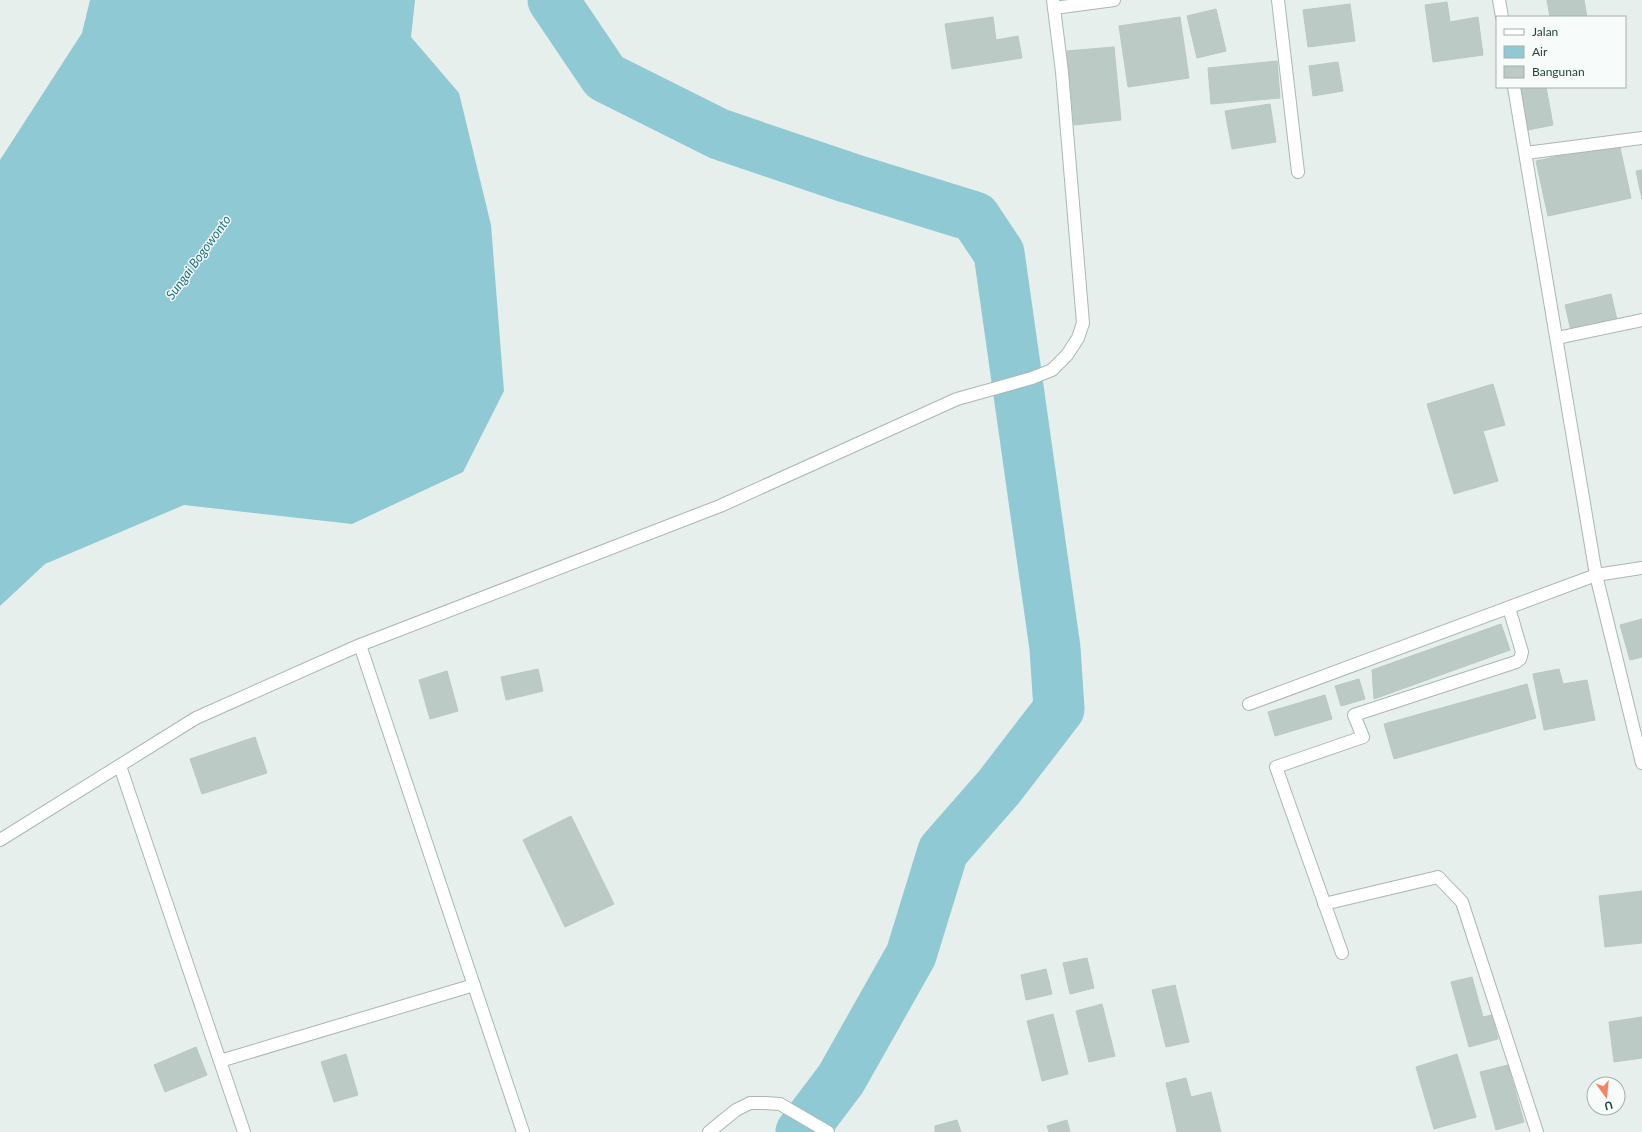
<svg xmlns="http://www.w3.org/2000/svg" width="1642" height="1132" font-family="Lato,sans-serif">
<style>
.water{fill:#8ec9d4}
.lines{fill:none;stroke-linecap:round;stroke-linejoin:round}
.river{stroke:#8ec9d4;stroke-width:51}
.building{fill:#bbcac4;stroke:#b8c9c2}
.minor-casing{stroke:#a8b8b2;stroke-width:14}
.minor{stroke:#fff;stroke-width:12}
.labels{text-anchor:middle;stroke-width:3;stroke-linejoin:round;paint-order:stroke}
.water-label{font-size:13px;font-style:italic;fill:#1c6f80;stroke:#f7fbf9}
</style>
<rect width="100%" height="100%" fill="#e6efeb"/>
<!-- water -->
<path class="water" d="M90,0H415L411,37L459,93L491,225L504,391L463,472L352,524L184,505L45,564L0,606V160L82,33Z"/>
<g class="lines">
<!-- river -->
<path class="river" d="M553,0L605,77L719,134L849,178L975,217L999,253L1055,648L1059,709L999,787L943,851L911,955L841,1079L801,1132"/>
</g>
<!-- building -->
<path class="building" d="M1547,0H1584L1587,17H1550Z
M1447,2L1450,22L1478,17L1483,55L1433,62L1425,5Z
M1350,4L1355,41L1308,47L1303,10Z
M1216,9L1226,51L1197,58L1187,16Z
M993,17L996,40L1018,36L1022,58L952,69L945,24Z
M1180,17L1189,78L1128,87L1119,26Z
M1114,47L1121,120L1074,125L1067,51Z
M1277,61L1280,98L1211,104L1208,68Z
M1338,62L1343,91L1313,96L1309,66Z
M1521,87H1546L1553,125L1528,130Z
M1270,104L1276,142L1232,149L1225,111Z
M1619,143L1631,198L1548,216L1536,161Z
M1642,170V199L1636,171Z
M1611,294L1617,320L1571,331L1565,305Z
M1493,384L1505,425L1483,431L1498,481L1454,494L1427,404Z
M1642,619V657L1630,660L1620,625Z
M1501,624L1510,650L1374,699L1372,670Z
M538,669L543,691L506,700L501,677Z
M1559,669L1563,684L1587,680L1595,720L1544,730L1533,674Z
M447,671L458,711L430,719L419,680Z
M1359,679L1365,699L1341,706L1335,686Z
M1527,684L1536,718L1394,759L1384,724Z
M1325,695L1332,719L1275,736L1268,712Z
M255,737L267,773L202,794L190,759Z
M571,816L614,904L565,927L523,840Z
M1642,891V943L1605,947L1599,896Z
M1087,958L1094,988L1070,994L1063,963Z
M1046,969L1052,994L1026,1000L1021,975Z
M1472,977L1483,1017L1492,1015L1498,1039L1469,1047L1451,982Z
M1175,985L1189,1042L1166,1047L1152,990Z
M1102,1004L1115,1056L1089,1062L1076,1011Z
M1053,1014L1068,1074L1042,1081L1027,1021Z
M1642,1017V1058L1614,1062L1609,1022Z
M196,1047L207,1075L165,1092L154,1065Z
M346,1054L358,1095L334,1102L321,1062Z
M1457,1054L1476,1117L1434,1129L1416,1067Z
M1508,1065L1524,1122L1496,1130L1480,1072Z
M1186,1078L1191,1097L1211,1092L1221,1132H1177L1166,1083Z
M957,1120L961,1132H935V1126Z
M1067,1120L1070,1132H1049L1047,1126Z"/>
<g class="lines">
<defs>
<path id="minor" d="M1278,0L1298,172
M1499,0L1502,17
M1054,8L1114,0
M1514,87L1596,575L1642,763
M1526,153L1642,138
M1557,338L1642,320
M360,645L523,1132
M1249,704L1596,575L1642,568
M120,766L244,1132
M0,840L196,718L360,645L720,506L957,399L1032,378L1052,370L1067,355L1078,338L1083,323L1062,72L1053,0
M1324,904L1438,877L1462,902L1537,1132
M1342,953L1276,767L1363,737L1354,715L1516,662L1520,659L1522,652L1509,608
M220,1061L474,985
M709,1132L736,1110L750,1103H765L780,1104L828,1132"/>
</defs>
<!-- minor casing -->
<use href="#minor" class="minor-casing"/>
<!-- minor -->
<use href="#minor" class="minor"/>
</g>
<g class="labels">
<!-- water labels -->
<g class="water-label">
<text transform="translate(198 257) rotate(-54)" y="5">Sungai Bogowonto</text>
</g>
</g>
<!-- legend -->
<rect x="1496" y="16" width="130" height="72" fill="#f7fbf9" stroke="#a3b1ad"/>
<rect x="1504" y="29" width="20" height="6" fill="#ffffff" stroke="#a3b1ad"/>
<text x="1532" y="36" font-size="12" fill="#24423a">Jalan</text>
<rect x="1504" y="46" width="20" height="12" fill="#8ec9d4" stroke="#a3b1ad"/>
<text x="1532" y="56" font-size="12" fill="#24423a">Air</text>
<rect x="1504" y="66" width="20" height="12" fill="#bbcac4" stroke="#a3b1ad"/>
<text x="1532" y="76" font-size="12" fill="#24423a">Bangunan</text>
<!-- north arrow -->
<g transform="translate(1606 1096) rotate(165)"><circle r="19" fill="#f7fbf9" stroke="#a3b1ad"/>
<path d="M0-3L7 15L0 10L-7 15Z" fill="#f4845f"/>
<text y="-6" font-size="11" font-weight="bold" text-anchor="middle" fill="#24423a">U</text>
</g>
</svg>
